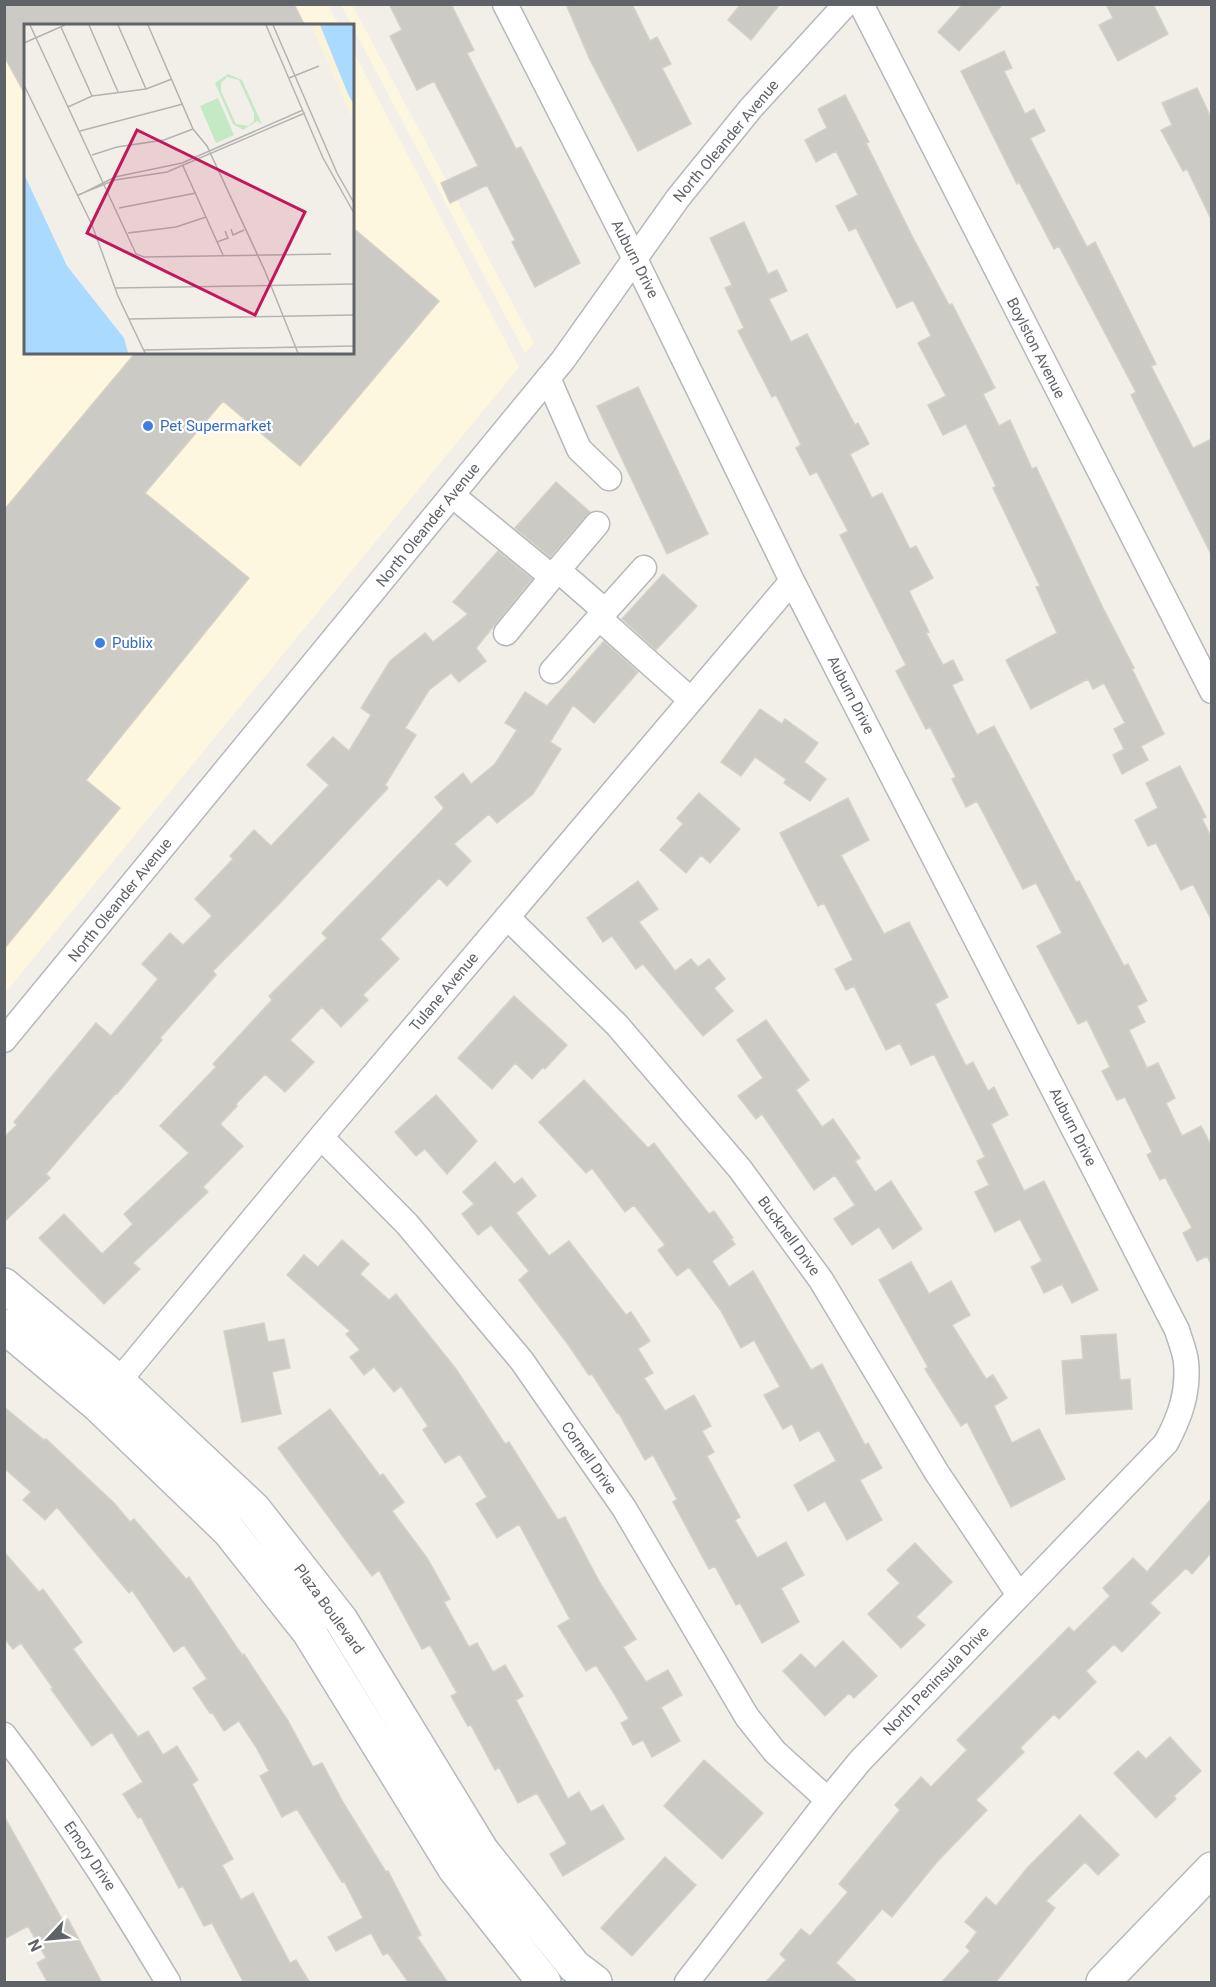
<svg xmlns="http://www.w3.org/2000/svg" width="1216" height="1987" font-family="Roboto,sans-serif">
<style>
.commercial{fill:#fef7e0}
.building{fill:#cccac5;stroke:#d6d1c6;stroke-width:1.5}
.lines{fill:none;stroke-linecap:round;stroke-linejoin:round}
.street-casing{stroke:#b5b8bc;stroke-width:27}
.secondary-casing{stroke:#b6babf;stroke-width:36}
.street{stroke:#fff;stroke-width:24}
.secondary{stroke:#fff;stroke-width:33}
.shop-dot{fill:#3f7fe0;stroke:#fff;stroke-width:2}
.labels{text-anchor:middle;stroke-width:4.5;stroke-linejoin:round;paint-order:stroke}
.street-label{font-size:15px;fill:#5f6368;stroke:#fff}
.shop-label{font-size:15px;fill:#366cbe;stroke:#fff;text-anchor:start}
.inset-road{fill:none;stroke:#b3b3b1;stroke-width:1.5}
.view{fill:#c2185b;fill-opacity:0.15;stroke:#c2185b;stroke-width:3}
.inset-edge{fill:none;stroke:#5f6368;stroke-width:3}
</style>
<rect width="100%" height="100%" fill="#f1efe8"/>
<!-- commercial -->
<path class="commercial" d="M5,5H328L339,25L26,26V352H352L353,51L519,367L5,993Z
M341,5H352L534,343L525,353Z"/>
<!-- building -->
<path class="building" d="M4,4H294L305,26H26V96L4,56Z
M389,4H451L474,50L467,53L516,149L521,147L580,263L535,287L512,242L515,240L487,185L450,203L441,183L478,166L434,81L417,90L390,36L402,30Z
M566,4H632L650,41L657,37L671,64L662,68L691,124L638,151L590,60Z
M741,4H780L751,40L728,20Z
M963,4H1003L959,51L938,32Z
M1106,4H1153L1168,34L1118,61L1099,25L1113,18Z
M1004,51L1012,68L1004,71L1025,114L1034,109L1045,131L1030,138L1087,247L1095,242L1156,364L1151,366L1193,448L1212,439V556L1131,395L1136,392L1059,246L1054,249L1019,182L1017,184L961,71Z
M1197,88L1212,120V221L1187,169L1183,171L1161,130L1172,125L1162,103Z
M845,95L869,142L866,143L912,236L949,305L952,304L995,388L983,394L999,426L1010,420L1032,469L1036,467L1103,608L1134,668L1132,669L1164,734L1141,746L1148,760L1122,774L1113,755L1124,749L1114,729L1125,723L1104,683L1093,689L1088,679L1031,709L1006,660L1057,633L1036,587L1040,586L993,488L996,486L966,424L943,435L928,405L946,396L918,343L931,336L913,300L897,308L856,228L849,231L836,206L858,195L836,151L816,162L805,140L827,128L818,109Z
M744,222L768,274L777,270L787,291L769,299L791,342L807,334L855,425L858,423L869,444L850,454L872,498L882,493L910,549L916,546L933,578L909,591L929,632L926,633L943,665L953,660L963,680L952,685L977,735L994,726L1076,882L1079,881L1124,966L1128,964L1147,1001L1137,1006L1145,1022L1129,1030L1147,1068L1158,1063L1175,1098L1166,1103L1182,1136L1201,1126L1212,1147V1266L1207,1256L1197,1261L1183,1233L1192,1228L1165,1177L1160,1180L1147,1155L1152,1152L1125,1097L1117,1100L1102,1071L1110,1067L1087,1020L1078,1024L1037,946L1062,933L1036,883L1023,889L977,801L966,807L952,779L956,777L930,727L926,729L896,671L906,665L840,535L848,531L817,472L810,475L796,448L801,445L776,395L772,397L738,331L744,328L725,288L732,285L710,238Z
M352,227L439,301L300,466L223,401L145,493L249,578L86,780L120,808L4,949V510L136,352H352Z
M638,387L708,534L667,554L597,406Z
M556,482L590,512L550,557L515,528Z
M498,551L532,579L476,648L486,661L459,682L451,673L429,690L405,728L416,735L385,785L388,788L280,903L213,971L216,975L160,1038L162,1040L117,1094L116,1093L46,1174L50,1178L4,1222V1137L17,1125L14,1122L96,1023L111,1036L140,1001L158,979L142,964L170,933L183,945L212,916L195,899L233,859L230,856L254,830L271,846L329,785L307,765L333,737L349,751L371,715L361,708L390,661L425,633L433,642L468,614L453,602Z
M663,574L697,606L656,650L622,619Z
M604,641L638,672L594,723L573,705L550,742L561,749L533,794L497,823L489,814L454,844L471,861L447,886L439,878L380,939L399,959L363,995L368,1000L341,1027L322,1007L290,1040L314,1062L285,1092L265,1074L236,1104L237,1106L220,1124L243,1146L203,1187L208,1192L133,1263L140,1269L104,1304L39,1238L64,1214L102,1254L133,1224L124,1214L189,1153L160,1126L216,1067L213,1064L272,1000L269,996L327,938L322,933L444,808L435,797L463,773L471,784L495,764L517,730L505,723L525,692L547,706Z
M760,709L782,724L785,719L818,743L804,762L826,779L810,801L784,783L786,779L755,757L741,776L721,762Z
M1180,766L1206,817L1202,819L1212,839V921L1193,884L1181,890L1156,843L1148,846L1135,820L1158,808L1146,783Z
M699,793L740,829L710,863L701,855L686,873L660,850L683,824L677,818Z
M848,798L869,840L841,855L884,934L909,922L948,997L935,1004L966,1066L973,1062L988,1091L994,1087L1008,1115L991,1124L1024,1191L1044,1181L1098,1290L1072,1303L1062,1284L1044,1293L1031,1267L1042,1261L1020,1219L995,1232L975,1192L989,1185L977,1161L985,1157L934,1054L911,1065L900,1043L886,1050L854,986L846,990L835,969L853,960L824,903L818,906L780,833Z
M638,881L658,909L639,922L675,971L691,959L698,967L709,959L725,979L714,988L733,1011L703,1036L643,964L636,969L612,936L603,942L587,918Z
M514,996L567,1045L545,1069L543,1067L532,1079L515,1063L492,1089L458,1058Z
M766,1020L809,1080L796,1090L822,1127L833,1119L860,1158L855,1161L875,1192L891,1181L922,1229L893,1249L879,1227L852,1245L834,1219L855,1205L835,1175L814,1190L762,1114L756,1119L738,1096L763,1078L737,1040Z
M584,1080L648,1148L654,1143L709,1214L714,1211L733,1238L731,1239L735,1244L712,1261L729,1287L753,1271L811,1370L822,1364L865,1445L868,1443L882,1468L860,1480L882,1520L847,1540L825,1501L808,1511L794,1485L836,1461L819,1430L800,1441L792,1424L783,1429L764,1395L780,1387L754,1340L741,1348L721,1311L689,1267L677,1276L658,1250L665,1245L634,1205L625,1212L592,1168L586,1173L539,1122Z
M436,1095L477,1141L447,1174L425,1149L416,1156L395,1132Z
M495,1162L514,1184L522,1178L536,1196L516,1213L549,1256L569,1241L626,1315L631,1312L650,1341L638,1349L653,1373L644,1378L665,1411L694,1395L711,1426L702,1431L714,1452L707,1456L740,1517L735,1520L757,1558L786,1542L804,1575L781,1588L799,1622L762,1643L740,1603L736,1605L715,1566L709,1569L673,1502L677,1499L653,1455L645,1460L618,1412L617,1413L592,1374L589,1375L567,1343L519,1280L529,1271L491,1225L478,1235L462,1214L474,1204L463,1192Z
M342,1240L369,1264L360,1274L389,1300L396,1294L456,1369L505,1444L509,1442L558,1520L565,1517L600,1583L636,1639L623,1647L646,1682L668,1670L682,1695L661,1707L680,1741L652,1757L643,1740L633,1745L621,1723L629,1719L615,1695L596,1665L586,1671L558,1626L570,1619L519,1524L497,1538L476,1504L487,1497L460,1454L445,1463L423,1430L428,1426L401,1386L394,1392L374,1367L364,1375L350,1357L360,1350L346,1334L350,1331L287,1275L304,1255L318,1267Z
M911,1262L929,1294L951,1281L970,1315L952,1325L986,1379L993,1375L1007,1398L994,1406L1012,1443L1039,1429L1065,1479L1011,1507L967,1422L961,1426L925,1369L928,1367L879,1280Z
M264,1323L268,1342L284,1339L290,1368L272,1372L281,1414L242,1422L224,1331Z
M1116,1334L1120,1380L1130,1379L1132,1409L1066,1414L1062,1361L1083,1359L1081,1336Z
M4,1407L44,1440L46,1439L115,1504L130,1522L134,1519L186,1579L189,1577L242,1655L244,1654L288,1721L313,1767L322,1763L344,1804L386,1872L388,1871L421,1935L417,1937L448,1983H409L388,1953L383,1955L371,1933L336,1951L328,1937L363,1918L344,1881L342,1882L297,1809L282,1817L260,1776L269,1771L256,1747L239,1721L224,1731L212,1712L210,1713L193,1688L207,1679L184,1645L174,1652L132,1590L129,1593L57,1507L45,1520L23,1500L31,1492L4,1468Z
M330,1409L380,1476L383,1474L404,1502L392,1511L427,1558L450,1599L444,1602L469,1647L477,1643L493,1672L505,1665L523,1696L516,1700L568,1799L579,1792L591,1812L603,1805L624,1839L563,1876L550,1854L567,1844L537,1793L518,1803L499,1767L495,1770L471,1725L468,1726L451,1696L457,1693L430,1645L422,1649L379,1570L372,1576L278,1448Z
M1212,1498V1552L1192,1574L1186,1568L1150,1603L1160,1613L1122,1652L1114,1644L1086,1671L1096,1682L1059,1719L1054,1714L1020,1748L1024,1752L976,1800L987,1810L936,1863L892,1917L882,1909L836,1963L858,1983H765L786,1960L780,1954L801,1929L810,1936L848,1892L839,1884L900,1810L895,1805L921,1777L931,1787L967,1750L957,1740L1069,1627L1074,1632L1110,1596L1103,1588L1133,1558L1147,1572Z
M915,1543L952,1582L916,1617L925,1625L901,1648L868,1614L900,1583L887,1570Z
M4,1552L39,1592L43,1589L82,1642L73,1649L138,1737L148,1731L163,1755L177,1746L198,1780L192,1784L233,1859L222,1865L241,1900L253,1893L290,1963L296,1960L310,1983H244L212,1923L204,1926L183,1886L179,1888L141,1817L138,1818L123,1794L143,1782L112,1732L92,1746L51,1689L53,1688L21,1643L13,1649L4,1638Z
M843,1641L877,1676L854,1698L849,1693L825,1716L783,1671L801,1654L815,1668Z
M1170,1737L1201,1771L1174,1796L1176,1799L1156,1818L1114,1773L1138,1751L1146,1759Z
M704,1760L763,1813L722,1859L664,1806Z
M1080,1815L1119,1855L1098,1875L1085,1862L1046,1901L1055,1908L995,1983H941L970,1951L966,1947L977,1932L965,1922L986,1897L996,1906L1028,1867Z
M4,1816L63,1921L68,1919L102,1983H48L37,1963L46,1958L28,1926L4,1939Z
M665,1857L696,1885L632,1956L601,1928Z"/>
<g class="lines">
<defs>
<path id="street" d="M505,4L634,257L792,581L1177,1330C1180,1340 1185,1352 1186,1362C1189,1392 1180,1417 1166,1443L860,1761L828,1800L687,1982
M861,4L1212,691
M548,378L579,449L609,478
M452,495L552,577L506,633
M558,570L605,611
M552,577L597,524
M599,618L644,568
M552,671L599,618L691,700
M507,917L617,1025L740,1169L821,1280L937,1473L1019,1595
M4,1040L563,360L678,198L751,108L846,4
M321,1137L407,1224L522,1361L624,1508L747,1717L775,1752L828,1800
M108,1394L321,1137L792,581
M4,1735C65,1814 117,1897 168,1982"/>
<path id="secondary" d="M4,1285L118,1381L254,1509L341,1620L482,1851L574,1966L595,1982
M4,1326L99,1406L229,1531L309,1632L455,1869L544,1982
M1103,1982L1212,1869"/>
</defs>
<!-- street casing -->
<use href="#street" class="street-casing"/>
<!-- secondary casing -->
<use href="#secondary" class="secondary-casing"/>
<!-- street -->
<use href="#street" class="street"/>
<!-- secondary -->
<use href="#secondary" class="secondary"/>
</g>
<!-- markers -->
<g class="shop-dot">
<circle cx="148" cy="426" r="6"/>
<circle cx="100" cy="643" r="6"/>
</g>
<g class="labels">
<!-- street labels -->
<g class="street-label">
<text transform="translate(726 141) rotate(-50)" y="5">North Oleander Avenue</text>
<text transform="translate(635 259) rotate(63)" y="5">Auburn Drive</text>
<text transform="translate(1036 348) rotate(63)" y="5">Boylston Avenue</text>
<text transform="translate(428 525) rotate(-51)" y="5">North Oleander Avenue</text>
<text transform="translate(851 695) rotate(63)" y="5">Auburn Drive</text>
<text transform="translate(120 900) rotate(-51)" y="5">North Oleander Avenue</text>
<text transform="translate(444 992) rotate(-50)" y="5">Tulane Avenue</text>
<text transform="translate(1073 1127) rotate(63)" y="5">Auburn Drive</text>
<text transform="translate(789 1236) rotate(54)" y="5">Bucknell Drive</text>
<text transform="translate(589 1458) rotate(55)" y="5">Cornell Drive</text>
<text transform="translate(329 1609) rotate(54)" y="5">Plaza Boulevard</text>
<text transform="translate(936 1681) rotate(-46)" y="5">North Peninsula Drive</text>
<text transform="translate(90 1856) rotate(56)" y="5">Emory Drive</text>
</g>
<!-- shop labels -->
<g class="shop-label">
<text x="160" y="431">Pet Supermarket</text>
<text x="112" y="648">Publix</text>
</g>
</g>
<!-- overview -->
<g transform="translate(24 24)">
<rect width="330" height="330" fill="#f1efe8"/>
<path d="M204,50L218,56L238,100L233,97L219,106L209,100L191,59ZM203,53L215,56L230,89V97L224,102L212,100L197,67V59ZM194,74L210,111L192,119L176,82Z" fill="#c5e8c5" fill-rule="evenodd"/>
<path d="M287,1H301L330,68V98Z" fill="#fbf3d9"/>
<path d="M296,1H330V81L324,70ZM0,150L43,242L100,314L104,329H0Z" fill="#aadaff"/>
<path class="inset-road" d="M6,1L112,230L120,233L307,230M65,1L94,68M94,1L122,65M124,1L169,105L183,122L241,247L274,329M242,1L299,134L330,189M249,1L313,149L330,179M37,3L68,72M0,19L41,1M265,54L295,42M0,61L68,201L94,272L121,329M44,83L68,72L122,65L148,55M56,107L159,80M68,131L93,123L140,116L169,105M159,142L199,231M54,171L91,156L143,148L281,89M55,171L91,153L158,139L279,86M95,184L172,169M207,205L209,211L220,206M104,209L152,203L182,193M193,218L204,214L201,207M91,264L330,260M105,295L330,291M120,326L330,322"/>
<path class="view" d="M113,106L281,188L231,291L63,209Z"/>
<rect width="330" height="330" class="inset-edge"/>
</g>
<!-- border -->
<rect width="1216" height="1987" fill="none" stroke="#5f6368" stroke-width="12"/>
<!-- north arrow -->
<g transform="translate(48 1939) rotate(244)" stroke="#ffffff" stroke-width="4.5" paint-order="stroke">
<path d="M0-4.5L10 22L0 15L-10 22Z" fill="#5f6368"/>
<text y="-9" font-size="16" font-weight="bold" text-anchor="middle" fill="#5f6368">N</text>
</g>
</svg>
